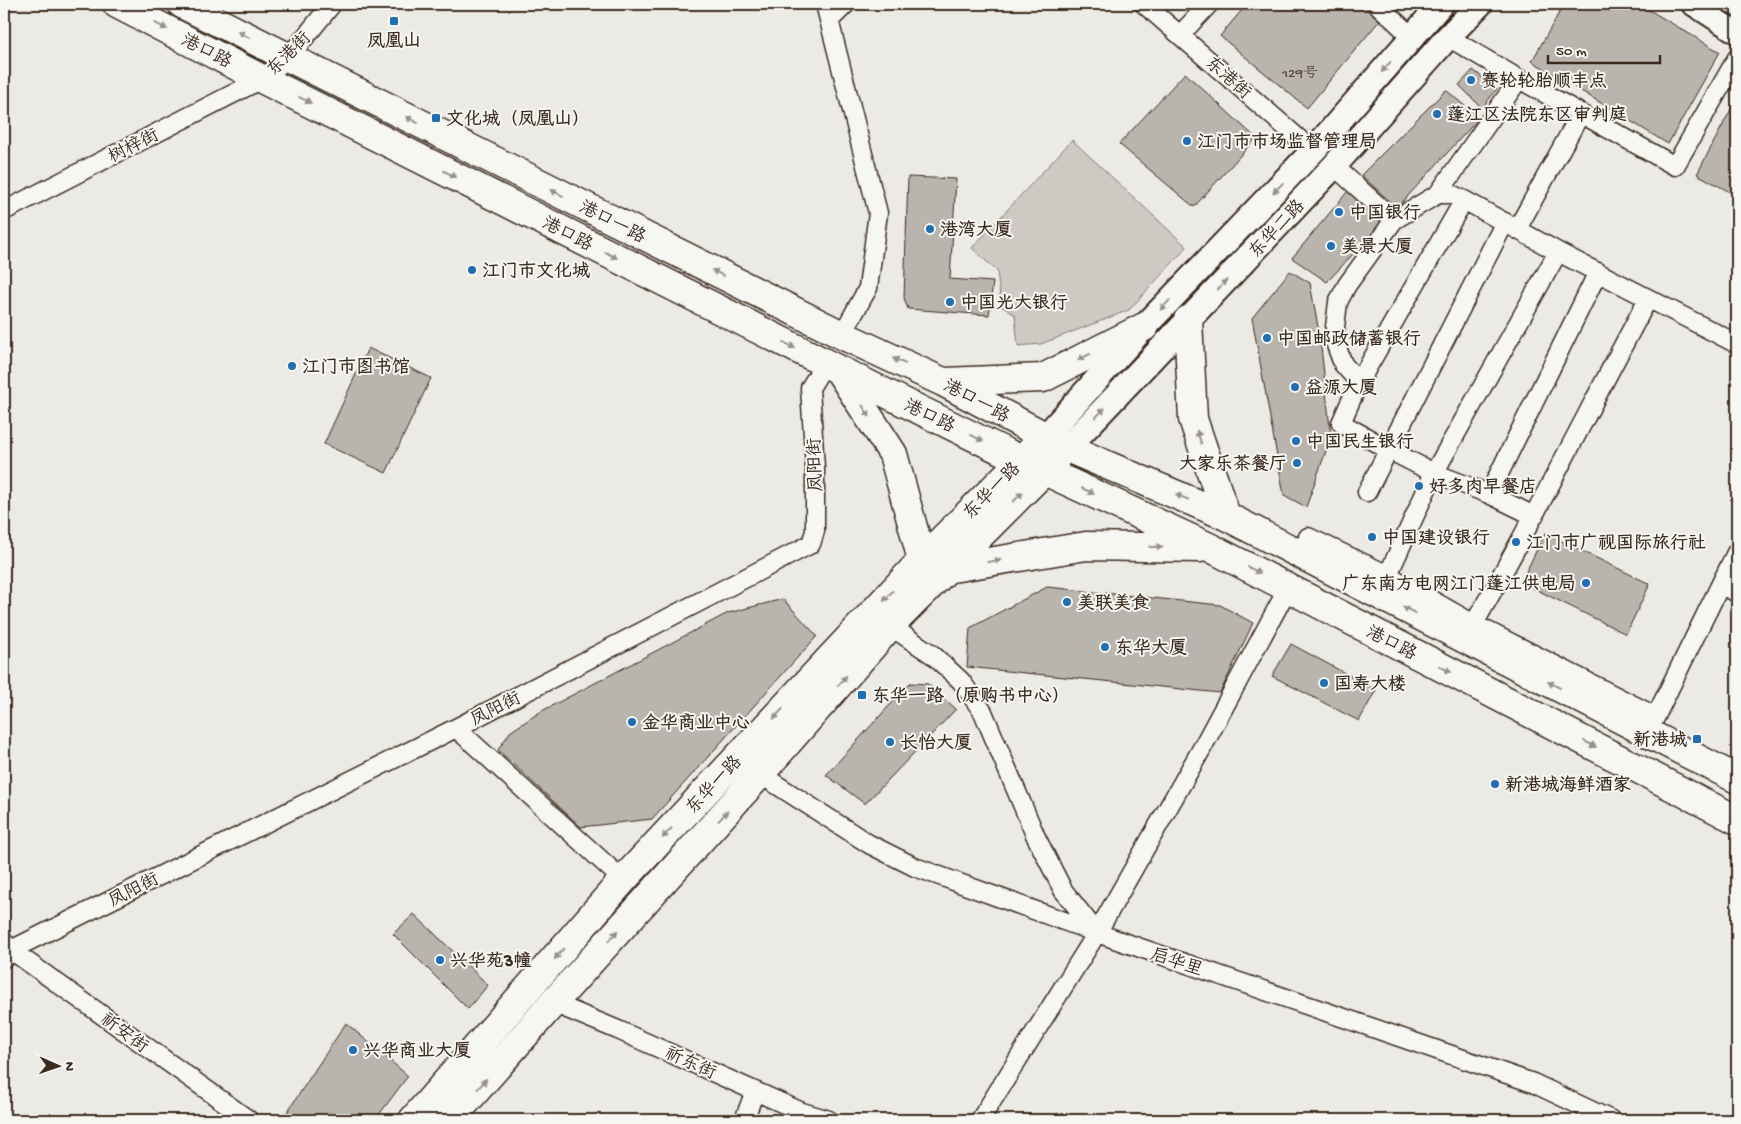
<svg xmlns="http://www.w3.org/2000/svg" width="1741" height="1124" font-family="'Gochi Hand','LXGW WenKai TC',sans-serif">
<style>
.green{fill:#cdcac4;stroke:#847a71}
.building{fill:#bab4ae;stroke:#3b2a1e}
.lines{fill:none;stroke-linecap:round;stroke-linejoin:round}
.minor-casing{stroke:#3b2a1e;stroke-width:21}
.tertiary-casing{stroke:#3b2a1e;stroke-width:25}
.secondary-casing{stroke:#3b2a1e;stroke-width:28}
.primary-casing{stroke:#3b2a1e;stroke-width:31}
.minor{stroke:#f6f6f2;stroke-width:18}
.tertiary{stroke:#f6f6f2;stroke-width:21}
.secondary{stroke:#f6f6f2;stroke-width:24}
.primary{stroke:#f6f6f2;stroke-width:28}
.oneway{fill:#989088}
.poi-dot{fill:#1f6fb2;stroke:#f6f6f2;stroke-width:2}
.labels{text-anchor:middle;stroke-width:4;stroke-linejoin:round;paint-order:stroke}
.number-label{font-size:15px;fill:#5b4c42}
.poi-label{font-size:18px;font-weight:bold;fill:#3b2a1e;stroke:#f6f6f2;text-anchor:start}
.street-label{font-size:18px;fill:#3b2a1e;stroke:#f6f6f2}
</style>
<rect width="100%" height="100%" fill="#ebeae5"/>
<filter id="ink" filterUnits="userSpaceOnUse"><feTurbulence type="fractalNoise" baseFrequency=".02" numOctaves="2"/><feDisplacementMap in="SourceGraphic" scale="10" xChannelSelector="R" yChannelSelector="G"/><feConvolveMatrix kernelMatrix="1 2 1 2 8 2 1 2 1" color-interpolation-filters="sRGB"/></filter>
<g filter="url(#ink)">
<!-- green -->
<path class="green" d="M1072,140L1187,247L1129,310L1041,344L1018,346L1015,315L1001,306L997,271L972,248Z"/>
<!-- building -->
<path class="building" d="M1247,4H1360L1380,20L1307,108L1220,36Z
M1564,4H1639L1720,52L1668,144L1532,61Z
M1473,70L1497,89L1482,108L1459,85Z
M1185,73L1256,138L1194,207L1119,144Z
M1446,90L1479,118L1397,208L1361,175Z
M1737,98V196L1697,174Z
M908,177L956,179L950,279L993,282L989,315L908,309L904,298Z
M1348,191L1384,221L1327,282L1292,258Z
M1290,271L1310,283L1320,338L1331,437L1306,507L1284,495L1252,318Z
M368,348L431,378L386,473L324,444Z
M1545,533L1650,584L1626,634L1521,582Z
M1047,587L1220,605L1253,623L1220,693L967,667L970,628Z
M783,599L817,636L652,819L581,827L498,750L510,732L540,712L728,613Z
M1291,644L1376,690L1359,721L1272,676Z
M910,683L928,684L956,709L865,804L826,775Z
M414,914L488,985L468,1009L393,934Z
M346,1023L408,1076L375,1120H282Z"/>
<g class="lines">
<defs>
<path id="minor" d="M825,4L878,213L868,288L842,335
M1144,4L1313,151
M1377,4L1412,37
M830,20L846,4
M1180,35L1209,4
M1448,37L1519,79L1675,166L1737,58
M1334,166L1394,220
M1438,194L1519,79
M1464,200L1359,382L1341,423L1389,450L1434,473L1489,494L1598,272
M4,211L262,79L288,58L332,4
M1517,229L1581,113
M1359,382L1343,364L1336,345L1335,327L1338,302L1347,285L1394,220L1438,194H1451L1464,200L1558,252L1737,344
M1367,492L1505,222
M1489,494L1534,516
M1308,537L1388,575L1474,624L1655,716
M1388,575L1434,473L1558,252
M1721,584L1737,593
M890,626L933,655L961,681L983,712L1036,837L1063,890L1097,933L1533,1083L1611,1120
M1468,634C1532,525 1588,410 1648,299
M1651,726L1737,551
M456,728L623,880
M760,774L869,844L915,867L1097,933
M5,943L11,950L249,1120
M4,958L11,950L456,728L811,544L815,531V468L810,388L825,363
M553,1003L618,1030L802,1112L829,1120
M744,1120L755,1091
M980,1120L1097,933L1201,750L1288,588"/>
<path id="tertiary" d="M1692,4L1737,33"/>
<path id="secondary" d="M1045,437L1144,327L1313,151L1441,4
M1067,448L1334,166L1448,37L1480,4"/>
<path id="primary" d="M117,4L262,79L839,370L1021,460L1211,548L1737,820
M182,4L842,335L943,382L1067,448L1226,516L1737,779
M1188,320L1193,419L1226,516
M840,372L893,454L922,560
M945,382L1043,378L1144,327
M946,569L1086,546L1200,548
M413,1120L623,880L922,560L1033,449
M450,1120L553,1003L760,774L890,626L1055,460"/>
</defs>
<!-- minor casing -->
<use href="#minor" class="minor-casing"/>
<!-- tertiary casing -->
<use href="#tertiary" class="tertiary-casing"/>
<!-- secondary casing -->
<use href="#secondary" class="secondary-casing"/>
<!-- primary casing -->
<use href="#primary" class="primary-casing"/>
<!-- minor -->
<use href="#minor" class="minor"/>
<!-- tertiary -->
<use href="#tertiary" class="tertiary"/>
<!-- secondary -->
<use href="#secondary" class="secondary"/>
<!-- primary -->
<use href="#primary" class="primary"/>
</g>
<!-- one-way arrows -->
<defs><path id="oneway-solid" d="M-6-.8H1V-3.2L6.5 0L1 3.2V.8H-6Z" transform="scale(1.25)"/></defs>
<g class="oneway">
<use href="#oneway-solid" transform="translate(161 26) rotate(27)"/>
<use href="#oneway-solid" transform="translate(244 35) rotate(-153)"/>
<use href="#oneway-solid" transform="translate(1386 67) rotate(131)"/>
<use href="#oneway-solid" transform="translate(305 100) rotate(27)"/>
<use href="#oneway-solid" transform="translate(412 120) rotate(-153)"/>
<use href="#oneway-solid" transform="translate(450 174) rotate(27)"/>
<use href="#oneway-solid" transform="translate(1278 188) rotate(134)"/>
<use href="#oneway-solid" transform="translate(557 193) rotate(-153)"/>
<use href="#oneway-solid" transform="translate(611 255) rotate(27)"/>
<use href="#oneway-solid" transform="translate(718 273) rotate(-153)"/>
<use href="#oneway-solid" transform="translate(1222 285) rotate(-47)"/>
<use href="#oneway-solid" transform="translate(1165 305) rotate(134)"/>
<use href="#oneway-solid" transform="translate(789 345) rotate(27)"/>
<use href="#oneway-solid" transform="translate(1084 357) rotate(153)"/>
<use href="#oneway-solid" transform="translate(899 361) rotate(-155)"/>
<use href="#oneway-solid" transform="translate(866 411) rotate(57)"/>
<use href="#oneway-solid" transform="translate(1100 413) rotate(-46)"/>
<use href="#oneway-solid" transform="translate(1199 437) rotate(-109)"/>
<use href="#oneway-solid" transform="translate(977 438) rotate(26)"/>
<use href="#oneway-solid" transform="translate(1088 491) rotate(25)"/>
<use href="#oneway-solid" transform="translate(1018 497) rotate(-45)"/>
<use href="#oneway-solid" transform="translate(1182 497) rotate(-157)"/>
<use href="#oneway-solid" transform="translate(1156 547) rotate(1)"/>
<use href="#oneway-solid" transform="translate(994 561) rotate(-9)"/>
<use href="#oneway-solid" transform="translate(1254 570) rotate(27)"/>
<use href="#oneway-solid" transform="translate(888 596) rotate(133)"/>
<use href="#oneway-solid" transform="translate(1409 610) rotate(-153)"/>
<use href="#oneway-solid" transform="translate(1445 669) rotate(27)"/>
<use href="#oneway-solid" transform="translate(842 681) rotate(-49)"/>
<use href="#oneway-solid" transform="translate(1554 685) rotate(-153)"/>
<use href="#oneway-solid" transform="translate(778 714) rotate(133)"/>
<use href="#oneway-solid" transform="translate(1590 744) rotate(27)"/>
<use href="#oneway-solid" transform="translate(723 816) rotate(-48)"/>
<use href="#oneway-solid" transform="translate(667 833) rotate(133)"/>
<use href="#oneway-solid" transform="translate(613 936) rotate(-48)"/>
<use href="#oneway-solid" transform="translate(559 954) rotate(131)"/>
<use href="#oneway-solid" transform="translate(482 1084) rotate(-49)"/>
</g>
</g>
<!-- markers -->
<g class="poi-dot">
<rect x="389" y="16" width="10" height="10" rx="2.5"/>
<circle cx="1471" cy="80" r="5"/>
<circle cx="1437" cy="114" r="5"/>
<rect x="431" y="113" width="10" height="10" rx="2.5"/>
<circle cx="1187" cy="141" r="5"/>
<circle cx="1339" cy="212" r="5"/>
<circle cx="930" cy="229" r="5"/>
<circle cx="1331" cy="246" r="5"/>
<circle cx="472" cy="270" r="5"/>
<circle cx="950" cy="302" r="5"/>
<circle cx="1267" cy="338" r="5"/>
<circle cx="292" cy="366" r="5"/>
<circle cx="1295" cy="387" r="5"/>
<circle cx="1296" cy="441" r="5"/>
<circle cx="1297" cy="463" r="5"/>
<circle cx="1419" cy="486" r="5"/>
<circle cx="1372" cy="537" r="5"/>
<circle cx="1516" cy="542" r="5"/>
<circle cx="1586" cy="583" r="5"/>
<circle cx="1067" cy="602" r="5"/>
<circle cx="1105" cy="647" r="5"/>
<circle cx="1324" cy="683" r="5"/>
<rect x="857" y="690" width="10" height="10" rx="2.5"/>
<circle cx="632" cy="722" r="5"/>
<rect x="1692" y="734" width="10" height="10" rx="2.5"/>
<circle cx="890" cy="742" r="5"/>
<circle cx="1495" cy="784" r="5"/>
<circle cx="440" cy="960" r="5"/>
<circle cx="353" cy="1050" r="5"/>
</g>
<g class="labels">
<!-- number labels -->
<g class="number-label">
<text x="1300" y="77">129号</text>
</g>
<!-- poi labels -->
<g class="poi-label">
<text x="394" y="46" text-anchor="middle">凤凰山</text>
<text x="1481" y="86">赛轮轮胎顺丰点</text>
<text x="1447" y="120">蓬江区法院东区审判庭</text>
<text x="446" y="124">文化城（凤凰山）</text>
<text x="1197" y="147">江门市市场监督管理局</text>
<text x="1349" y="218">中国银行</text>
<text x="940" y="235">港湾大厦</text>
<text x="1341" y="252">美景大厦</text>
<text x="482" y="276">江门市文化城</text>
<text x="960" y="308">中国光大银行</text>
<text x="1277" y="344">中国邮政储蓄银行</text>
<text x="302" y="372">江门市图书馆</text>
<text x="1305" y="393">益源大厦</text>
<text x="1306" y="447">中国民生银行</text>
<text x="1287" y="469" text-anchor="end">大家乐茶餐厅</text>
<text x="1429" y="492">好多肉早餐店</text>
<text x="1382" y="543">中国建设银行</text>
<text x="1526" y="548">江门市广视国际旅行社</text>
<text x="1576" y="589" text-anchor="end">广东南方电网江门蓬江供电局</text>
<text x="1077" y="608">美联美食</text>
<text x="1115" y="653">东华大厦</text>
<text x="1334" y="689">国寿大楼</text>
<text x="872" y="701">东华一路（原购书中心）</text>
<text x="642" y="728">金华商业中心</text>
<text x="1687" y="745" text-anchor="end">新港城</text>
<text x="900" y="748">长怡大厦</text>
<text x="1505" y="790">新港城海鲜酒家</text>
<text x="450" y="966">兴华苑3幢</text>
<text x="363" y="1056">兴华商业大厦</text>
</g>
<!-- street labels -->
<g class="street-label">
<text transform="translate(207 50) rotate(27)" y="6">港口路</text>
<text transform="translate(288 53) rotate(-45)" y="6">东港街</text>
<text transform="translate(1229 77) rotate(41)" y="6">东港街</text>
<text transform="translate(133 145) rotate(-27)" y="6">树梓街</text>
<text transform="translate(613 221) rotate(27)" y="6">港口一路</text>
<text transform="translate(1276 228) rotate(-47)" y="6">东华二路</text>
<text transform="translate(568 233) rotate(27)" y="6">港口路</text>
<text transform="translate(977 400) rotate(28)" y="6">港口一路</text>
<text transform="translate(930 415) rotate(26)" y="6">港口路</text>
<text transform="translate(814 465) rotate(-92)" y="6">凤阳街</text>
<text transform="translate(991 490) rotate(-45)" y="6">东华一路</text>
<text transform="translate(1392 642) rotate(27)" y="6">港口路</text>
<text transform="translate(495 708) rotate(-27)" y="6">凤阳街</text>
<text transform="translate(713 784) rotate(-47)" y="6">东华一路</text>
<text transform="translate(133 889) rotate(-27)" y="6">凤阳街</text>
<text transform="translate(1177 961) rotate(19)" y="6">启华里</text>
<text transform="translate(125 1032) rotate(36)" y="6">祈安街</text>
<text transform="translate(691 1062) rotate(24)" y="6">祈东街</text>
</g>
</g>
<!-- margin -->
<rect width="1741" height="1124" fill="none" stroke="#f6f6f2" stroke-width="20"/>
<rect x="10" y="10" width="1721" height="1104" fill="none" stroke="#3b2a1e" stroke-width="2" filter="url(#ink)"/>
<!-- north arrow -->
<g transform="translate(58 1066) rotate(92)" stroke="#f6f6f2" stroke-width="4" paint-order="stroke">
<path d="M0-4L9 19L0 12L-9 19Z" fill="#3b2a1e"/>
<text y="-8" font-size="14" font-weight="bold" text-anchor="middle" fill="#3b2a1e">N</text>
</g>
<!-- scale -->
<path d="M1548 55v8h112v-8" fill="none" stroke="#3b2a1e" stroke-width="2.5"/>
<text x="1556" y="55" font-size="15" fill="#3b2a1e" stroke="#f6f6f2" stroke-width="4" paint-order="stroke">50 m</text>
</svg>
